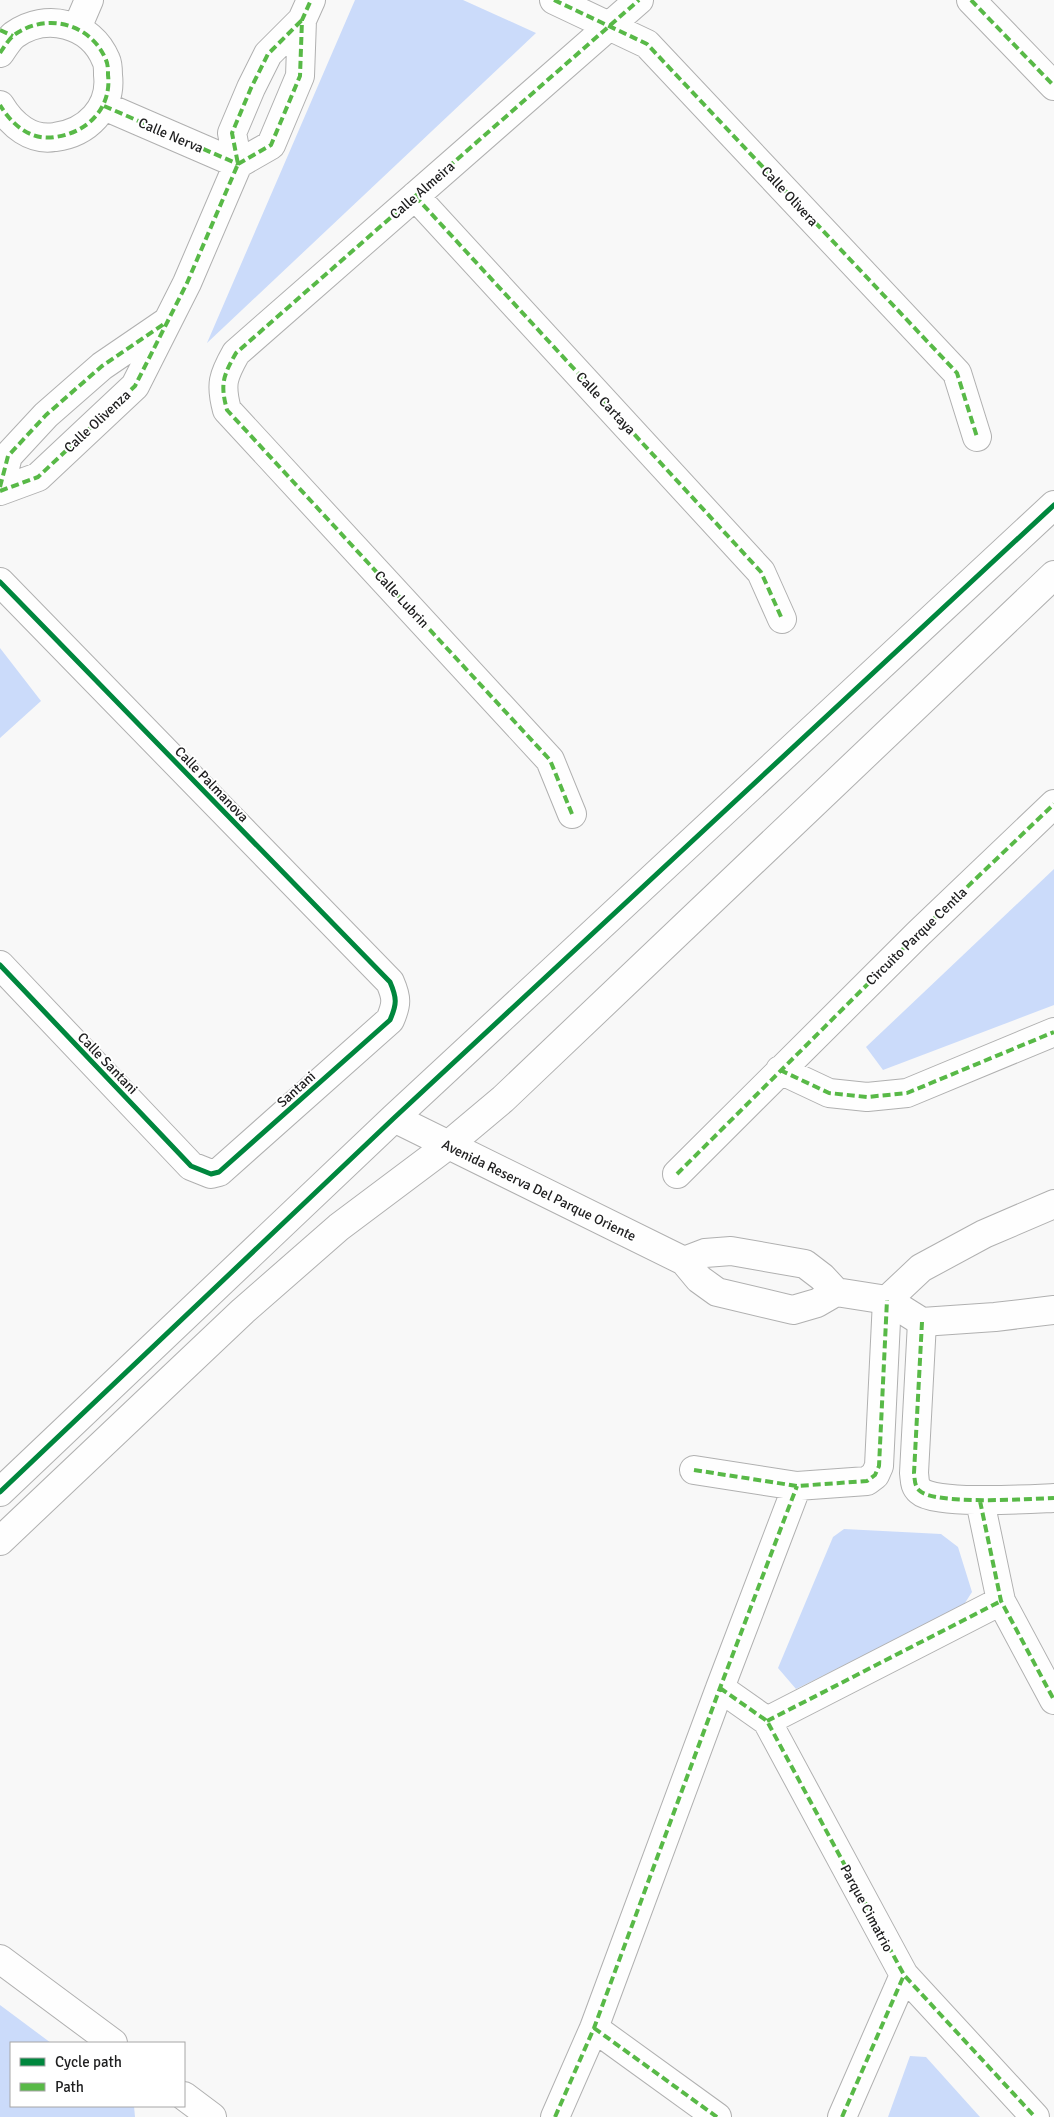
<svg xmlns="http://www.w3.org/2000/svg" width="1054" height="2117" font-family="Signika,sans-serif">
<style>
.park{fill:#cbdbfa}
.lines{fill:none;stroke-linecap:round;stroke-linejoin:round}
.street-casing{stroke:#b0b0b0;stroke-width:30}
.secondary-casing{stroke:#b0b0b0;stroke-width:30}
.street{stroke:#fefefe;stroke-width:28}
.secondary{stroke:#fefefe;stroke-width:28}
.quiet{stroke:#58b947;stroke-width:4;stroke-dasharray:8 4;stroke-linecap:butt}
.cycleway-casing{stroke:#fff;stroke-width:8}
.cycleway{stroke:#00873e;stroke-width:5}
.labels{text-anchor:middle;stroke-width:4;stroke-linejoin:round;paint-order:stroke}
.street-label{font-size:14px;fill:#202021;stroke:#fff}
</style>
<rect width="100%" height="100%" fill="#f8f8f8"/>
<!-- park -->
<path class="park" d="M355,0H463L536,33L207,343Z
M0,648L41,701L0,738Z
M1054,869V1005L883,1070L866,1047Z
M844,1529L941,1534L958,1547L972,1592L963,1606L796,1689L778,1668L833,1537Z
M0,2005L51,2043H11V2106H134L135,2117H0Z
M910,2056L926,2057L980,2117H888Z"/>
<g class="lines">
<defs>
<path id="street" d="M554,0L647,44L957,373L977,437
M971,0L1054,86
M77,28L89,0
M0,53C4,47 9,39 14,35C46,12 91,23 106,60C108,64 108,70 108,75C112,108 87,133 55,137C31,141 12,125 0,105
M104,106L238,164
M238,164L271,145L300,76L302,20L311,0
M415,196L761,572L782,619
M0,487L8,456L46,415L102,366L165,323
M0,491L38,477L135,386L187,283L238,164L232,133L251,88L268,54L302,20
M0,582L390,982C397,998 397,1004 390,1020L219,1172L211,1174L191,1166L0,965
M572,814L550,760L227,410C220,384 223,376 236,353L639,0
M780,1070L829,1093L867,1097L907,1093L1054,1032
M677,1174L918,934L1054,804
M922,1322L914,1473C915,1480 914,1486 920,1491C935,1505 1030,1499 1054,1498
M694,1470L797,1486L867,1481L875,1475L879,1466L887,1300
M980,1501L1001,1601L1054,1700
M720,1688L767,1721L904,1975L1035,2117
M767,1721L1001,1601
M0,1959L113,2043
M594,2028L717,2117
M184,2096L212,2117
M555,2117L594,2028L720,1688L797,1486
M842,2117L904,1975"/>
<path id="secondary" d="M394,1118L684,1261L699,1279L717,1292L793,1310L817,1303L836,1292L887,1300L922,1322L995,1317L1054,1310
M684,1261L705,1253L731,1251L805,1264L822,1277L836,1292
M887,1300L921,1268L984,1234L1054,1204
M0,1492L394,1118L1054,505
M0,1541L243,1311L339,1227L447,1146L503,1099L1054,575"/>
</defs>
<!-- street casing -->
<use href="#street" class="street-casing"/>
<!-- secondary casing -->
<use href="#secondary" class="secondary-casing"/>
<!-- street -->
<use href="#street" class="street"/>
<!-- secondary -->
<use href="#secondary" class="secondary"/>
<!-- quiet -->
<path class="quiet" d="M554,0L647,44L957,373L977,437
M971,0L1054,86
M0,30L13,36
M0,53C4,47 9,39 14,35C46,12 91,23 106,60C108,64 108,70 108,75C112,108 87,133 55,137C31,141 12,125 0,105
M104,106L238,164
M238,164L271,145L300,76L302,20L311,0
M415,196L761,572L782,619
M0,487L8,456L46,415L102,366L164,324
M0,491L38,477L135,386L187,283L238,164L232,133L251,88L268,54L302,20
M572,814L550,760L227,410C220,384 223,376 236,353L639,0
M780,1070L829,1093L867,1097L907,1093L1054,1032
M677,1174L918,934L1054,804
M922,1322L914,1473C915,1480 914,1486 920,1491C935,1505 1030,1499 1054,1498
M694,1470L797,1486L867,1481L875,1475L879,1466L887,1300
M980,1501L1001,1601L1054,1700
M720,1688L767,1721L904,1975L1035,2117
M767,1721L1001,1601
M594,2028L717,2117
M555,2117L594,2028L720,1688L797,1486
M842,2117L904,1975"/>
<defs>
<path id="cycleway" d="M0,582L390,982C397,998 397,1004 390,1020L219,1172L211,1174L191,1166L0,965
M0,1492L394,1118L1054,505"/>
</defs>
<!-- cycleway casing -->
<use href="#cycleway" class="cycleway-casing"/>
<!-- cycleway -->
<use href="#cycleway" class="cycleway"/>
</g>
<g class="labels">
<!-- street labels -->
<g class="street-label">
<text transform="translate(171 135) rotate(23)" y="5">Calle Nerva</text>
<text transform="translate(422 190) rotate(-41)" y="5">Calle Almeira</text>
<text transform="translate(790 196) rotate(47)" y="5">Calle Olivera</text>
<text transform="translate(606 403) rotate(47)" y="5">Calle Cartaya</text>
<text transform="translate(97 421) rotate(-43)" y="5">Calle Olivenza</text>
<text transform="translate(402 599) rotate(47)" y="5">Calle Lubrin</text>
<text transform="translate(212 784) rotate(46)" y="5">Calle Palmanova</text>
<text transform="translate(916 936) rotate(-44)" y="5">Circuito Parque Centla</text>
<text transform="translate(108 1063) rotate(46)" y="5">Calle Santani</text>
<text transform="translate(296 1089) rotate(-42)" y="5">Santani</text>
<text transform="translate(539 1190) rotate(26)" y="5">Avenida Reserva Del Parque Oriente</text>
<text transform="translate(867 1908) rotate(62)" y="5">Parque Cimatrio</text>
</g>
</g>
<!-- legend -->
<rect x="10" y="2042" width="175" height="65" fill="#ffffff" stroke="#a6a6a6"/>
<rect x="20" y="2058" width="25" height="8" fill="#00873e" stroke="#a6a6a6"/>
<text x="55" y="2067" font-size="15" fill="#202021">Cycle path</text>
<rect x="20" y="2083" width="25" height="8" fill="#58b947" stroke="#a6a6a6"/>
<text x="55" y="2092" font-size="15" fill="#202021">Path</text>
</svg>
